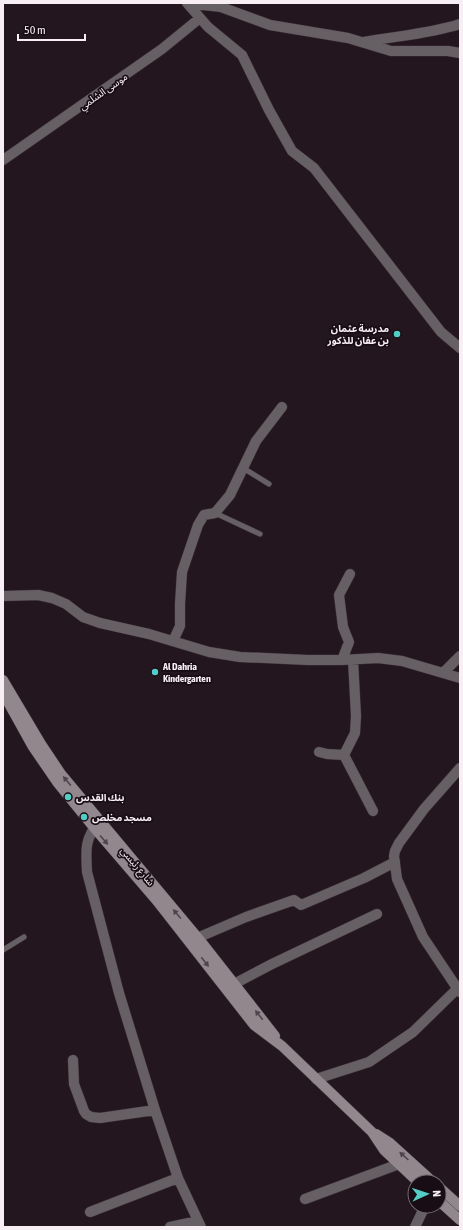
<svg xmlns="http://www.w3.org/2000/svg" width="463" height="1230" font-family="'Asap Condensed','Noto Sans Arabic',sans-serif">
<style>
.lines{fill:none;stroke-linecap:round;stroke-linejoin:round}
.service-casing{stroke:#3d3038;stroke-width:6}
.minor-casing{stroke:#3d3038;stroke-width:11}
.secondary-casing{stroke:#3d3038;stroke-width:11}
.service{stroke:#665f63;stroke-width:5}
.minor{stroke:#665f63;stroke-width:10}
.secondary{stroke:#92878d;stroke-width:10}
.oneway{fill:#4f444b}
.poi-dot{fill:#54cdc6;stroke:#190d15;stroke-width:1.5}
.labels{text-anchor:middle;stroke-width:3.5;stroke-linejoin:round;paint-order:stroke}
.street-label{font-size:10px;fill:#f8eff4;stroke:#190d15}
.poi-label{font-size:10px;font-weight:bold;fill:#f8eff4;stroke:#190d15;text-anchor:start}
</style>
<rect width="100%" height="100%" fill="#23161e"/>
<g class="lines">
<defs>
<path id="service" d="M243,468L269,484
M215,513L260,534
M3,950L24,937"/>
<path id="minor" d="M187,3L208,27L242,55L269,110L292,151L314,168L441,332L460,348
M187,3L221,7L270,25L348,38L391,51H448L460,53
M364,42C396,36 429,34 460,24
M3,160L162,49L200,18
M3,596L38,595L52,598L66,604L83,617L100,623L149,634L209,652L240,657L308,660H342L378,658L402,661L460,678
M173,641L180,626V604L182,572L198,525L204,515L215,513L230,495L256,441L282,407
M342,660L349,642L343,627L339,595L350,574
M443,673L460,656
M319,752L327,754L344,755L355,733L356,716L353,660
M344,755L373,811
M460,768L424,809L399,843L395,851L394,856L397,879L423,937L455,985L460,992
M99,822C84,839 86,851 87,872L119,993L155,1110L178,1178L201,1227
M197,938L246,917L294,900L301,905L364,878L395,862
M228,989L234,984L272,964L377,914
M73,1060L74,1084L84,1111L86,1114L91,1117L100,1118L155,1110
M316,1079L369,1062L413,1032L457,989
M305,1199L399,1164
M90,1212L178,1178
M170,1227L198,1221
M415,1227L425,1206"/>
<path id="secondary" d="M3,680L41,744L61,774L203,944L275,1036
M3,693L33,747L57,782L96,830L157,901L254,1025L282,1046L372,1132L384,1150L418,1182
M376,1134L390,1143L433,1182
M439,1187L460,1206
M439,1201L460,1220"/>
</defs>
<!-- service casing -->
<use href="#service" class="service-casing"/>
<!-- minor casing -->
<use href="#minor" class="minor-casing"/>
<!-- secondary casing -->
<use href="#secondary" class="secondary-casing"/>
<!-- service -->
<use href="#service" class="service"/>
<!-- minor -->
<use href="#minor" class="minor"/>
<!-- secondary -->
<use href="#secondary" class="secondary"/>
</g>
<!-- one-way arrows -->
<defs><path id="oneway-solid" d="M-6-.8H1V-3.2L6.5 0L1 3.2V.8H-6Z"/></defs>
<g class="oneway">
<use href="#oneway-solid" transform="translate(67 781) rotate(-130)"/>
<use href="#oneway-solid" transform="translate(104 840) rotate(49)"/>
<use href="#oneway-solid" transform="translate(177 914) rotate(-130)"/>
<use href="#oneway-solid" transform="translate(205 962) rotate(52)"/>
<use href="#oneway-solid" transform="translate(259 1015) rotate(-128)"/>
<use href="#oneway-solid" transform="translate(404 1156) rotate(-138)"/>
</g>
<!-- markers -->
<g class="poi-dot">
<circle cx="397" cy="334" r="4"/>
<circle cx="155" cy="672" r="4"/>
<circle cx="68" cy="797" r="4"/>
<circle cx="84" cy="817" r="4"/>
</g>
<g class="labels">
<!-- street labels -->
<g class="street-label">
<text transform="translate(103 91) rotate(-35)" y="4">موسى الشلمي</text>
<text transform="translate(138 866) rotate(50)" y="4">شارع رئيسي</text>
</g>
<!-- poi labels -->
<g class="poi-label">
<text x="389" y="332" text-anchor="end">مدرسة عثمان<tspan x="389" dy="12">بن عفان للذكور</tspan></text>
<text x="163" y="670">Al Dahria<tspan x="163" dy="12">Kindergarten</tspan></text>
<text x="76" y="801">بنك القدس</text>
<text x="92" y="821">مسجد مخلص</text>
</g>
</g>
<!-- border -->
<rect width="463" height="1230" fill="none" stroke="#f8eff4" stroke-width="8"/>
<!-- north arrow -->
<g transform="translate(427 1194) rotate(87)"><circle r="19" fill="#190d15" stroke="#72676e"/>
<path d="M0-3L7 15L0 10L-7 15Z" fill="#54cdc6"/>
<text y="-6" font-size="11" font-weight="bold" text-anchor="middle" fill="#f8eff4">N</text>
</g>
<!-- scale -->
<path d="M18 34v6h67v-6" fill="none" stroke="#f8eff4" stroke-width="2"/>
<text x="24" y="34" font-size="12" fill="#f8eff4" stroke="#190d15" stroke-width="3" paint-order="stroke">50 m</text>
</svg>
